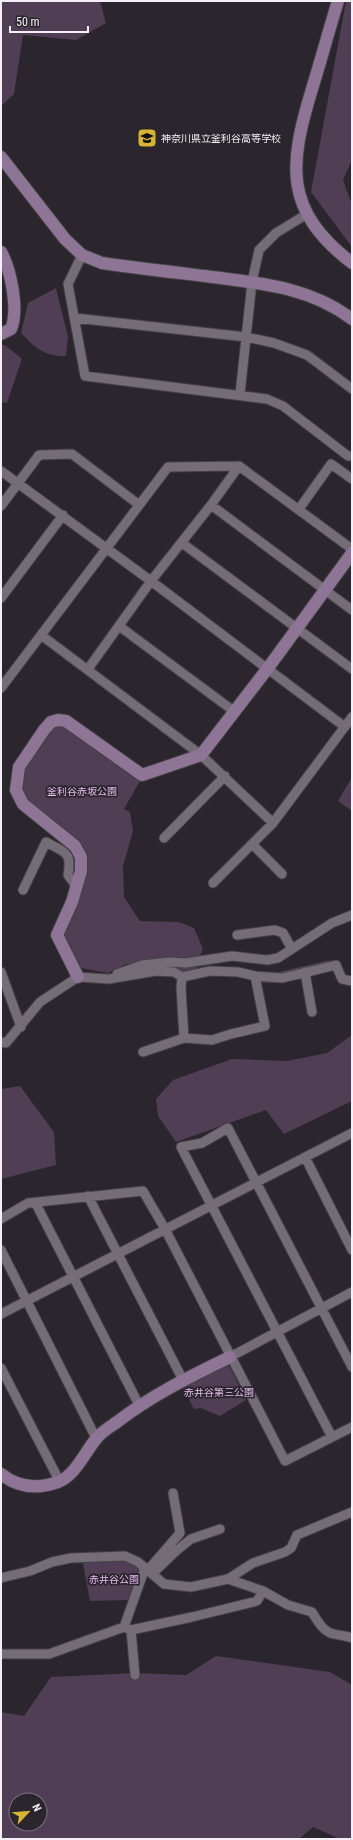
<svg xmlns="http://www.w3.org/2000/svg" width="353" height="1840" font-family="'Roboto Condensed','Noto Sans JP',sans-serif">
<style>
.green{fill:#4f3e54;fill-rule:evenodd}
.lines{fill:none;stroke-linecap:round;stroke-linejoin:round}
.stream{stroke:#594c5c;stroke-width:3}
.street-casing{stroke:#444046;stroke-width:11}
.secondary-casing{stroke:#444046;stroke-width:14}
.street{stroke:#746c76;stroke-width:9}
.secondary{stroke:#8e7595;stroke-width:12}
.labels{text-anchor:middle;stroke-width:3.5;stroke-linejoin:round;paint-order:stroke}
.poi-label{font-size:10px;fill:#f3eff4;stroke:#2b252d;text-anchor:start}
.park-label{font-size:10px;fill:#e4bdef;stroke:#2b252d}
</style>
<rect width="100%" height="100%" fill="#2b252d"/>
<!-- green -->
<path class="green" d="M1,1H100L106,23L76,40L23,35L14,94L1,106Z
M346,1H352V160L343,180L352,205V247L311,192Z
M56,288L68,337L66,356C44,356 35,348 21,333L28,303Z
M1,345H5L22,359L7,403L1,402Z
M64,726L140,781L124,809L130,812L133,831L123,866L124,897L140,921L179,922L194,928L203,949L200,956L194,959L198,970L181,972L161,960L126,964L108,973L81,968L64,936L84,884L86,858L29,801L23,790V770L54,727Z
M352,777V811L338,801Z
M352,1035V1101L284,1134L266,1110L176,1142L158,1116L156,1099L173,1080L232,1059L287,1061L327,1053Z
M20,1086L54,1132L56,1165L1,1179V1089Z
M228,1363L246,1400L220,1416L201,1408L194,1409L182,1386Z
M123,1558L141,1568L129,1600L90,1601L82,1559Z
M216,1656L330,1672L352,1685V1839H340L313,1827L299,1839H1V1712L24,1716L51,1677L136,1673L186,1675ZM16,1800H40V1824H16Z"/>
<g class="lines">
<!-- stream -->
<path class="stream" d="M278,974L329,962"/>
<defs>
<path id="street" d="M82,255L68,284L85,376L267,399L283,406L348,456H352
M75,318L246,337L274,343L307,355L352,389
M240,394L252,282L259,250L276,233L307,214
M1,471L151,581L345,727
M211,505L352,610
M1,506L39,455L72,454L138,504
M299,509L331,464L352,479
M182,543L352,669
M1,598L63,515
M119,626L235,712
M41,635L201,755L273,823L352,717
M88,669L151,581L211,505L239,466
M1,688L168,467L239,466L352,549
M164,838L225,776
M252,844L282,874
M213,883L273,823
M23,890L46,842C65,853 72,851 68,875L76,886
M237,935L275,930L283,933L292,949
M1,972L21,1027
M305,972L312,1012
M117,974L142,965L169,962L186,963L232,956L267,960L278,958L332,923L352,915
M182,977L181,988L184,1038
M1,1042L6,1043L40,1002L78,977L109,979L156,971L174,972L182,977L210,971L238,972L255,976L282,978L336,965L342,979L352,981
M143,1052L184,1038L212,1040L231,1034L265,1026L255,976
M305,1157L352,1250
M88,1196L183,1380
M35,1202L139,1405
M1,1219L28,1203L143,1191L165,1229L285,1461L352,1427
M1,1250L96,1438
M1,1314L352,1133
M230,1357L352,1292
M1,1368L60,1482
M332,1437L181,1147L202,1143L228,1128L352,1367
M148,1570L180,1533L173,1493
M153,1573L176,1551L191,1539L220,1529
M1,1578L30,1571L52,1562L71,1558L125,1556L138,1562L164,1584L191,1587L228,1579L253,1563L285,1552L291,1548L297,1535L352,1512
M228,1579L263,1591
M124,1627L145,1568
M131,1630L135,1675
M1,1654H49L124,1627L131,1630L192,1617L257,1601L263,1591L288,1605L312,1612C317,1620 323,1632 334,1634C342,1636 344,1635 352,1638"/>
<path id="secondary" d="M338,1C329,30 321,60 312,89C289,165 283,210 352,263
M1,157L65,239L82,255L102,263C136,268 171,272 205,276C257,283 308,286 352,319
M1,252C11,270 19,310 11,329L1,334
M78,977L57,935L72,902L81,871V857L75,846L23,804L16,790L19,767L44,730L51,722L58,720L66,721L142,775L201,755L268,668L352,553
M1,1474C18,1488 38,1489 58,1482C75,1476 85,1452 96,1439C101,1432 110,1427 117,1422C152,1395 191,1376 230,1357"/>
</defs>
<!-- street casing -->
<use href="#street" class="street-casing"/>
<!-- secondary casing -->
<use href="#secondary" class="secondary-casing"/>
<!-- street -->
<use href="#street" class="street"/>
<!-- secondary -->
<use href="#secondary" class="secondary"/>
</g>
<!-- icons -->
<defs>
<symbol id="school-square" viewBox="-11 -11 22 22"><rect x="-9" y="-9" width="18" height="18" rx="4" fill="#d8b434" stroke="#2b252d"/><path d="M0-5L7-2L0 1L-7-2ZM-4 1L0 2.5L4 1V4Q0 6-4 4Z" fill="#111"/></symbol>
</defs>
<g fill-rule="evenodd">
<use href="#school-square" x="136" y="127" width="22" height="22"/>
</g>
<g class="labels">
<!-- poi labels -->
<g class="poi-label">
<text x="161" y="142">神奈川県立釜利谷高等学校</text>
</g>
<!-- park labels -->
<g class="park-label">
<text x="82" y="795">釜利谷赤坂公園</text>
<text x="219" y="1396">赤井谷第三公園</text>
<text x="114" y="1583">赤井谷公園</text>
</g>
</g>
<!-- border -->
<rect width="353" height="1840" fill="none" stroke="#f3eff4" stroke-width="4"/>
<!-- north arrow -->
<g transform="translate(28 1812) rotate(64)"><circle r="19" fill="#2b252d" stroke="#7b767d"/>
<path d="M0-3L7 15L0 10L-7 15Z" fill="#d8b434"/>
<text y="-6" font-size="11" font-weight="bold" text-anchor="middle" fill="#f3eff4">N</text>
</g>
<!-- scale -->
<path d="M10 26v6h78v-6" fill="none" stroke="#f3eff4" stroke-width="2"/>
<text x="16" y="26" font-size="12" fill="#f3eff4" stroke="#2b252d" stroke-width="3" paint-order="stroke">50 m</text>
</svg>
